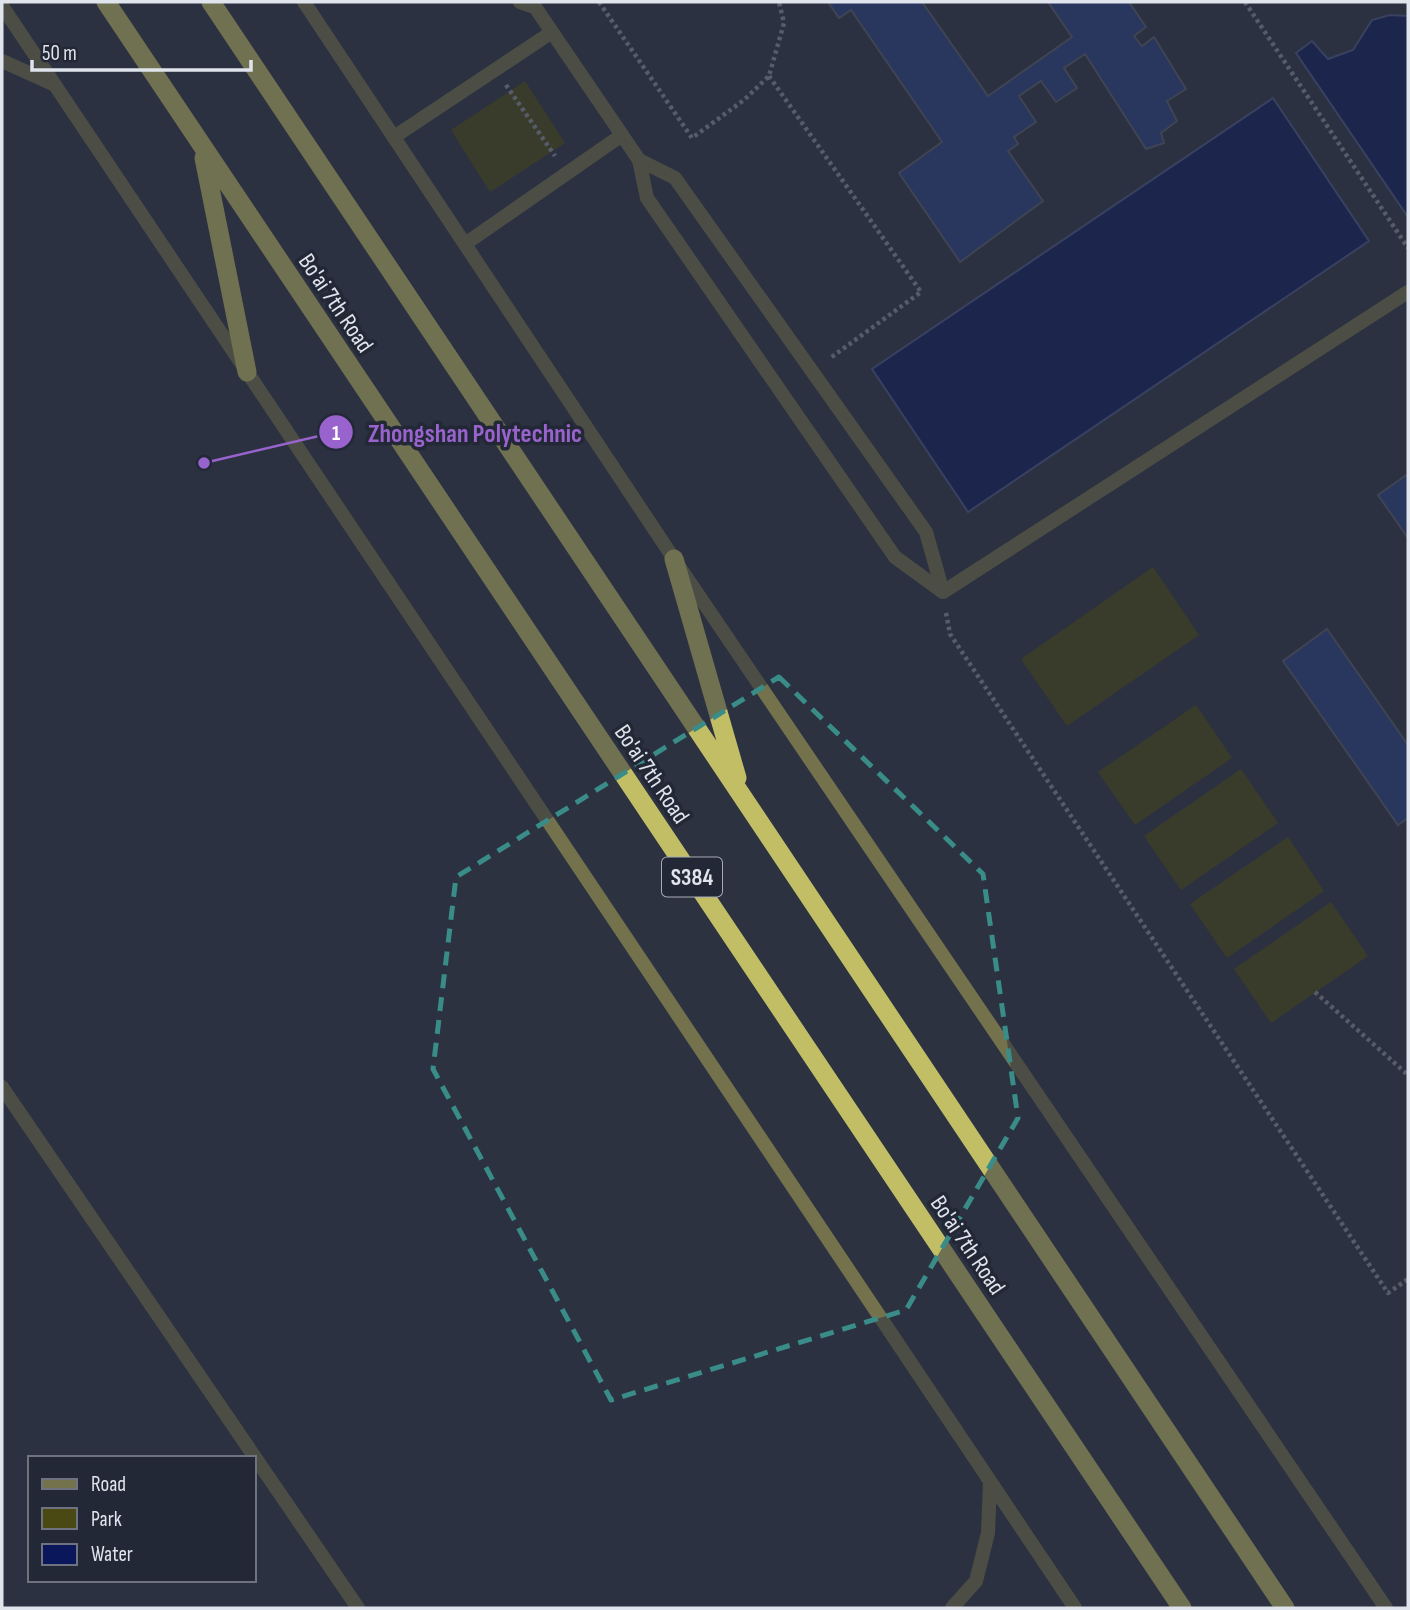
<svg xmlns="http://www.w3.org/2000/svg" width="1410" height="1610" font-family="'Sofia Sans Condensed',sans-serif">
<style>
.green{fill:#4a4813}
.water{fill:#0a175b;stroke:#4a5487;stroke-width:2}
.building{fill:#263c82;stroke:#565c6c;stroke-width:2}
.lines{fill:none;stroke-linecap:round;stroke-linejoin:round}
.path{stroke:#8b909b;stroke-width:4.5;stroke-dasharray:3.5 3.5;stroke-linecap:butt}
.service{stroke:#73724d;stroke-width:14}
.minor{stroke:#73724d;stroke-width:14}
.tertiary{stroke:#73724d;stroke-width:14}
.trunk{stroke:#c1be66;stroke-width:19}
.marked{fill:none;stroke:#398c87;stroke-width:5;stroke-dasharray:14 9;stroke-linejoin:round}
.labels{text-anchor:middle;stroke-width:7;stroke-linejoin:round;paint-order:stroke}
.shield{fill:#222836;stroke:#a7acb6;stroke-width:2}
.shield-label{font-size:23px;font-weight:bold;fill:#e0e4ed}
.street-label{font-size:24px;fill:#e0e4ed;stroke:#222836}
.leader{fill:none;stroke:#9963cd;stroke-width:2.5}
.callout-dot{fill:#9963cd;stroke:#222836;stroke-width:2.5}
.mark-label{font-size:21px;text-anchor:middle;font-weight:bold;fill:#fff}
.callout-label{font-size:26px;text-anchor:middle;font-weight:bold;fill:#9963cd;stroke:#222836;stroke-width:7;stroke-linejoin:round;paint-order:stroke}
</style>
<rect width="100%" height="100%" fill="#2c3240"/>
<!-- green -->
<path class="green" d="M525,81L565,143L490,192L451,130Z
M1153,567L1199,635L1067,726L1021,659Z
M1196,705L1232,758L1135,825L1098,772Z
M1241,769L1278,823L1181,890L1144,836Z
M1288,837L1324,891L1227,958L1190,904Z
M1331,902L1368,956L1271,1023L1234,969Z"/>
<!-- water -->
<path class="water" d="M1390,15L1408,16V217L1296,53L1312,41L1328,59L1353,50L1372,20Z
M1273,98L1369,241L968,512L872,369Z"/>
<!-- building -->
<path class="building" d="M828,2H922L988,96L1072,37L1048,2H1129L1146,27L1134,36L1142,46L1154,37L1186,89L1167,101L1177,121L1161,133L1164,143L1146,149L1085,54L1064,68L1077,88L1056,102L1041,81L1019,96L1036,122L1014,137L1018,144L1008,151L1043,201L960,262L899,173L942,142L851,10L839,18Z
M1408,474V538L1378,495Z
M1327,629L1408,745V818L1398,825L1283,661Z"/>
<g class="lines">
<!-- path -->
<path class="path" d="M599,2L692,138L744,100L769,76L784,23L779,2
M1245,2L1408,248
M769,76L921,292L829,359
M506,85L555,156
M946,613L950,634L1388,1293L1408,1279
M1315,992L1408,1075"/>
<!-- service -->
<path class="service" d="M520,2L535,7L639,160L647,198L895,557L943,592
M394,137L552,32
M639,160L675,178L926,532L943,592
M465,244L622,135
M943,592L1408,292"/>
<!-- minor -->
<path class="minor" d="M2,1087L358,1608"/>
<!-- tertiary -->
<path class="tertiary" d="M304,2L674,559L1386,1608
M2,6L1075,1608
M2,61L53,84
M952,1608L976,1581L988,1533L990,1482"/>
<!-- trunk -->
<path class="trunk" d="M106,2L1182,1608
M211,2L1285,1608
M204,158L247,372
M674,559L737,778"/>
</g>
<!-- marked area -->
<path d="M0 0H1410V1610H0ZM779,677L983,874L1018,1118L906,1310L611,1400L433,1069L456,877Z" fill="#2c3240" fill-opacity=".55" fill-rule="evenodd"/>
<path class="marked" d="M779,677L983,874L1018,1118L906,1310L611,1400L433,1069L456,877Z"/>
<g class="labels">
<!-- shield labels -->
<rect class="shield" x="662" y="857.5" width="60" height="39" rx="5"/>
<g class="shield-label">
<text x="692" y="885">S384</text>
</g>
<!-- street labels -->
<g class="street-label">
<text transform="translate(336 303) rotate(56)" y="8">Bo'ai 7th Road</text>
<text transform="translate(652 774) rotate(56)" y="8">Bo'ai 7th Road</text>
<text transform="translate(968 1245) rotate(56)" y="8">Bo'ai 7th Road</text>
</g>
</g>
<!-- callouts -->
<path class="leader" d="M204 463L336 432"/>
<g class="callout-dot">
<circle cx="204" cy="463" r="7"/>
<circle cx="336" cy="432" r="18"/>
</g>
<g class="mark-label">
<text x="336" y="440">1</text>
</g>
<g class="callout-label">
<text x="475" y="442">Zhongshan Polytechnic</text>
</g>
<!-- border -->
<rect width="1410" height="1610" fill="none" stroke="#e0e4ed" stroke-width="7"/>
<!-- legend -->
<rect x="28" y="1456" width="228" height="126" fill="#222836" stroke="#6e737f" stroke-width="2"/>
<rect x="42" y="1479" width="35" height="10" fill="#73724d" stroke="#6e737f" stroke-width="2"/>
<text x="91" y="1491" font-size="21" fill="#e0e4ed">Road</text>
<rect x="42" y="1508" width="35" height="21" fill="#4a4813" stroke="#6e737f" stroke-width="2"/>
<text x="91" y="1526" font-size="21" fill="#e0e4ed">Park</text>
<rect x="42" y="1544" width="35" height="21" fill="#0a175b" stroke="#6e737f" stroke-width="2"/>
<text x="91" y="1561" font-size="21" fill="#e0e4ed">Water</text>
<!-- scale -->
<path d="M32 60v10h219v-10" fill="none" stroke="#e0e4ed" stroke-width="3.5"/>
<text x="42" y="60" font-size="21" fill="#e0e4ed" stroke="#222836" stroke-width="5" paint-order="stroke">50 m</text>
</svg>
